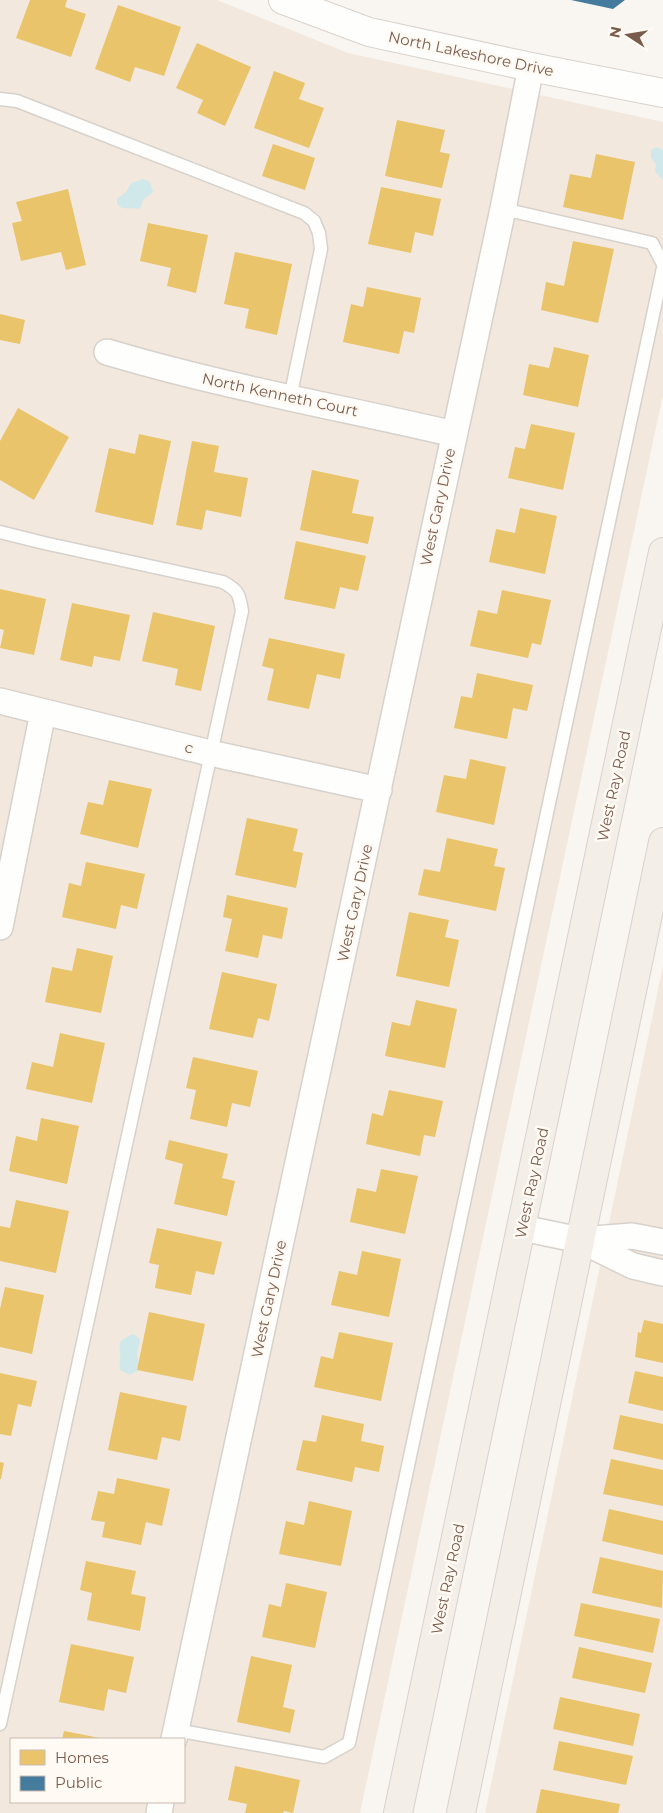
<svg xmlns="http://www.w3.org/2000/svg" width="663" height="1813" font-family="Montserrat,sans-serif">
<style>
.residential{fill:#f2e8de;fill-rule:evenodd}
.water{fill:#d0e8ea}
.homes{fill:#e9c46a}
.public{fill:#457b9d}
.lines{fill:none;stroke-linecap:round;stroke-linejoin:round}
.lane-casing{stroke:#d7d1cb;stroke-width:15}
.street-casing{stroke:#d7d1cb;stroke-width:28}
.secondary-casing{stroke:#d9d2cb;stroke-width:30}
.primary-casing{stroke:#dad1cc;stroke-width:30}
.lane{stroke:#fefefd;stroke-width:12}
.street{stroke:#fefefd;stroke-width:25}
.secondary{stroke:#fefefd;stroke-width:28}
.primary{stroke:#f3eee8;stroke-width:28}
.labels{text-anchor:middle;stroke-width:5;stroke-linejoin:round;paint-order:stroke}
.street-label{font-size:15px;fill:#7a5c4d;stroke:#fffaf3}
</style>
<rect width="100%" height="100%" fill="#f9f5f0"/>
<!-- residential -->
<path class="residential" d="M0,0H217L348,53L663,122V395L360,1813H0ZM11,1739H184V1802H11Z
M663,966V1813H485Z"/>
<!-- water -->
<path class="water" d="M656,147L663,150V180L657,174L655,171L656,165L651,157V150Z
M144,179L150,182L153,192L143,200L141,207L138,209C130,207 122,211 117,204V199L126,192L131,183Z
M132,1334L135,1335L140,1339L137,1355L139,1364L137,1371L130,1375L120,1370C119,1364 121,1359 120,1353C119,1340 120,1341 132,1334Z"/>
<!-- homes -->
<path class="homes" d="M30,0H67L65,7L86,14L71,57L16,38Z
M118,5L181,27L164,76L135,67L130,82L95,69Z
M197,43L251,67L225,126L197,113L203,100L176,88Z
M274,71L305,83L299,99L324,108L309,148L254,128Z
M397,120L445,130L440,152L450,154L442,188L385,176Z
M273,144L315,158L305,190L262,176Z
M596,154L635,162L623,220L563,207L570,174L591,178Z
M381,187L441,199L433,236L415,232L411,253L368,244Z
M68,189L86,265L66,270L61,252L21,261L12,223L22,221L16,202Z
M148,223L208,235L196,293L167,286L171,268L140,261Z
M573,241L614,249L598,323L541,310L546,282L564,286Z
M235,252L292,264L277,335L245,328L249,309L224,304Z
M367,287L421,298L414,333L404,331L399,354L343,342L351,304L363,307Z
M0,314L25,320L20,344L0,340Z
M554,347L589,355L578,407L523,395L529,364L549,368Z
M18,408L69,437L34,500L0,480V441Z
M531,424L575,433L563,490L508,478L515,447L525,449Z
M139,434L171,441L153,525L95,512L109,448L135,454Z
M192,441L219,446L214,472L248,478L241,517L206,510L202,530L176,525Z
M312,470L359,480L352,513L374,517L368,544L300,530Z
M520,508L557,516L545,574L489,562L496,529L515,533Z
M296,541L366,556L358,591L340,587L335,609L284,599Z
M0,589L46,599L34,655L0,648L4,630L0,629Z
M502,590L551,600L541,645L532,643L528,658L470,646L478,610L497,614Z
M72,603L130,615L120,661L94,656L92,667L60,660Z
M153,612L215,626L201,691L175,685L178,669L142,661Z
M269,638L345,654L340,679L317,674L309,709L267,700L274,669L262,666Z
M477,673L533,685L527,711L513,708L507,739L454,728L461,696L472,698Z
M470,759L506,767L494,825L436,812L444,775L466,779Z
M109,780L152,789L138,848L80,834L88,802L103,805Z
M247,818L298,829L293,851L303,853L296,888L235,875Z
M447,838L498,849L494,866L505,868L496,911L418,895L424,869L440,872Z
M86,862L145,874L137,909L121,905L116,929L62,917L69,883L81,886Z
M227,895L288,908L282,939L263,935L258,958L225,951L232,919L223,917Z
M409,912L449,920L445,937L459,940L449,987L396,976Z
M77,948L113,956L101,1013L45,1002L52,967L72,971Z
M222,972L277,984L269,1021L258,1018L253,1038L209,1029Z
M416,1000L457,1009L445,1068L385,1056L392,1022L410,1026Z
M60,1033L105,1043L92,1103L26,1089L32,1062L53,1067Z
M193,1057L258,1071L250,1107L232,1103L227,1127L190,1119L196,1090L186,1088Z
M389,1090L443,1101L435,1137L424,1135L420,1156L366,1144L372,1113L383,1116Z
M41,1118L79,1126L67,1184L9,1171L16,1136L37,1141Z
M169,1140L228,1154L222,1178L235,1181L227,1216L174,1204L183,1164L165,1159Z
M381,1169L418,1176L405,1234L350,1222L357,1188L376,1192Z
M16,1200L69,1211L56,1273L0,1261V1226L10,1228Z
M157,1228L222,1242L214,1275L196,1271L191,1295L155,1288L159,1265L149,1263Z
M362,1251L401,1259L389,1317L331,1305L339,1271L357,1275Z
M5,1287L44,1295L32,1354L0,1347V1309Z
M149,1312L205,1324L193,1381L137,1370Z
M644,1320L663,1324V1363L635,1357L638,1332L641,1333Z
M339,1332L393,1343L381,1401L314,1387L321,1356L333,1359Z
M635,1371L663,1377V1411L628,1403Z
M0,1373L37,1381L31,1407L18,1404L11,1436L0,1434Z
M120,1392L187,1406L180,1441L162,1437L157,1460L108,1450Z
M322,1415L364,1424L361,1441L384,1446L379,1472L355,1467L352,1482L296,1470L303,1440L316,1442Z
M620,1415L663,1424V1460L613,1449Z
M611,1459L663,1470V1506L603,1494Z
M0,1462L4,1463L1,1479H0Z
M117,1478L170,1489L162,1526L146,1522L141,1545L102,1537L105,1522L91,1520L98,1491L114,1494Z
M309,1501L352,1511L341,1566L279,1554L286,1521L304,1525Z
M609,1509L663,1521V1555L602,1541Z
M600,1557L663,1571L662,1608L592,1593Z
M86,1561L136,1571L131,1594L146,1597L140,1631L87,1620L92,1593L80,1590Z
M286,1583L327,1592L315,1648L262,1637L269,1604L281,1607Z
M581,1603L660,1619L653,1653L574,1636Z
M71,1644L134,1657L126,1693L108,1689L104,1711L59,1702Z
M579,1647L652,1663L645,1693L572,1678Z
M251,1656L292,1665L283,1707L295,1710L290,1733L237,1722Z
M560,1697L640,1714L633,1746L553,1729Z
M64,1731L100,1738L99,1739H62Z
M559,1741L633,1756L626,1785L553,1770Z
M235,1766L300,1780L293,1813L284,1811L283,1813H245L247,1804L228,1800Z
M541,1789L620,1804L618,1813H536Z"/>
<!-- public -->
<path class="public" d="M571,0H625L613,9Z"/>
<g class="lines">
<defs>
<path id="lane" d="M0,99L17,101L304,213L314,221L319,233L321,249L290,398
M503,209L652,243L663,264
M0,532L44,543L223,582C239,591 239,594 242,611L0,1724
M176,1730L324,1757L349,1743L663,268"/>
<path id="street" d="M107,352C221,386 338,407 454,434
M0,701L210,753L379,790
M0,927L43,712
M522,1228L580,1240L633,1266L663,1273
M580,1240L632,1236L663,1242
M174,1739L503,209L531,67
M159,1813L161,1802"/>
<path id="secondary" d="M283,0L369,32L531,67L663,93"/>
<path id="primary" d="M398,1813L663,552
M461,1813L663,842"/>
</defs>
<!-- lane casing -->
<use href="#lane" class="lane-casing"/>
<!-- street casing -->
<use href="#street" class="street-casing"/>
<!-- secondary casing -->
<use href="#secondary" class="secondary-casing"/>
<!-- primary casing -->
<use href="#primary" class="primary-casing"/>
<!-- lane -->
<use href="#lane" class="lane"/>
<!-- street -->
<use href="#street" class="street"/>
<!-- secondary -->
<use href="#secondary" class="secondary"/>
<!-- primary -->
<use href="#primary" class="primary"/>
</g>
<g class="labels">
<!-- street labels -->
<g class="street-label">
<text transform="translate(471 54) rotate(12)" y="5">North Lakeshore Drive</text>
<text transform="translate(280 395) rotate(12)" y="5">North Kenneth Court</text>
<text transform="translate(438 507) rotate(-78)" y="5">West Gary Drive</text>
<text transform="translate(189 748) rotate(14)" y="5">c</text>
<text transform="translate(614 786) rotate(-78)" y="5">West Ray Road</text>
<text transform="translate(355 903) rotate(-78)" y="5">West Gary Drive</text>
<text transform="translate(532 1183) rotate(-78)" y="5">West Ray Road</text>
<text transform="translate(269 1299) rotate(-78)" y="5">West Gary Drive</text>
<text transform="translate(448 1579) rotate(-78)" y="5">West Ray Road</text>
</g>
</g>
<!-- legend -->
<rect x="10" y="1738" width="175" height="65" fill="#fffaf3" stroke="#cabbb1"/>
<rect x="20" y="1750" width="25" height="15" fill="#e9c46a" stroke="#cabbb1"/>
<text x="55" y="1763" font-size="15" fill="#7a5c4d">Homes</text>
<rect x="20" y="1776" width="25" height="15" fill="#457b9d" stroke="#cabbb1"/>
<text x="55" y="1788" font-size="15" fill="#7a5c4d">Public</text>
<!-- north arrow -->
<g transform="translate(628 35) rotate(282)" stroke="#fffaf3" stroke-width="4" paint-order="stroke">
<path d="M0-4L9 19L0 12L-9 19Z" fill="#7a5c4d"/>
<text y="-8" font-size="14" font-weight="bold" text-anchor="middle" fill="#7a5c4d">N</text>
</g>
</svg>
